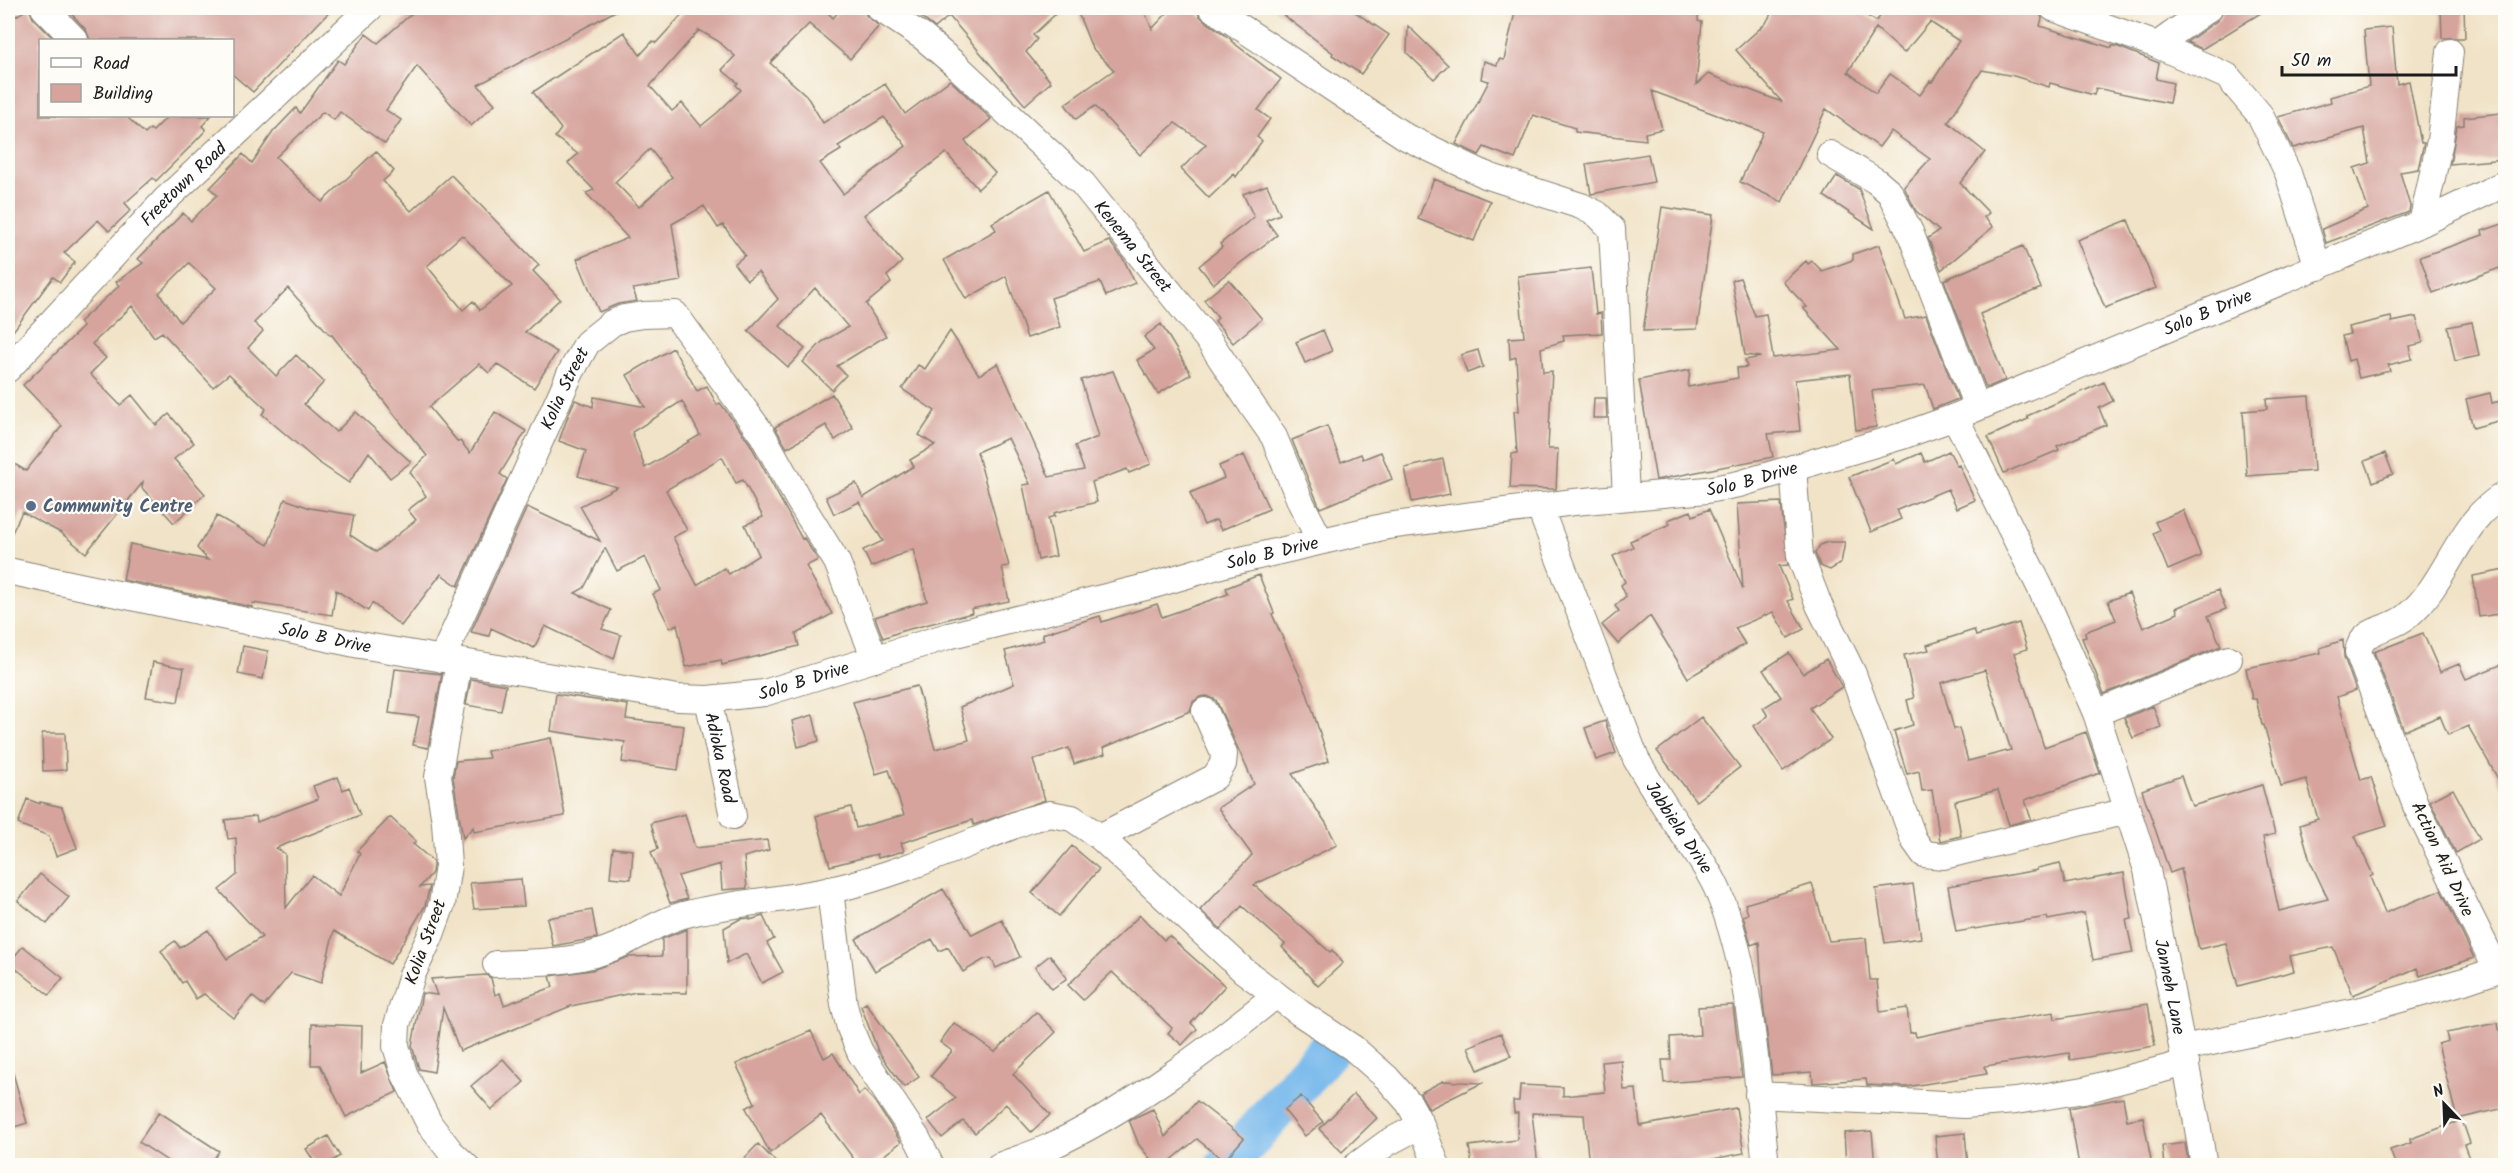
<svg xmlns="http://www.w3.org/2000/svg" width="2513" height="1173" font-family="Kalam,sans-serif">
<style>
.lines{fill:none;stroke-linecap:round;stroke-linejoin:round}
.river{stroke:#78b9ec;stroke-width:42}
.building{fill:#d6a49d;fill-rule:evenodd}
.minor-casing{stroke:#868072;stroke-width:28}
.minor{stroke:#fff;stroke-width:26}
.service-dot{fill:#5c6f8a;stroke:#fdfcf7;stroke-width:2}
.labels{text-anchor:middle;stroke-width:4.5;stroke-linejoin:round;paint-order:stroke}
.street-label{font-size:18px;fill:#1c1c1c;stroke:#fdfcf7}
.service-label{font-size:18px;font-weight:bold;fill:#4e5e75;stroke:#fdfcf7;text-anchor:start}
</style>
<rect width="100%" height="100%" fill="#fdfcf7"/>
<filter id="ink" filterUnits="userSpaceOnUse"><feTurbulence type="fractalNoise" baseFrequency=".0167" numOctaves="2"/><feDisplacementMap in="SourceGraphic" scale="12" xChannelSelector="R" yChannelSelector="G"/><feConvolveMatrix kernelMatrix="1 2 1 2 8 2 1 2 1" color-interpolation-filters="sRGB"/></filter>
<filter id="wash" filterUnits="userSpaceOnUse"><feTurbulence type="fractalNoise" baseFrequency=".008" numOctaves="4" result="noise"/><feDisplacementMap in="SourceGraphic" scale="24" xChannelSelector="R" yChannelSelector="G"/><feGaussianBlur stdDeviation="1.35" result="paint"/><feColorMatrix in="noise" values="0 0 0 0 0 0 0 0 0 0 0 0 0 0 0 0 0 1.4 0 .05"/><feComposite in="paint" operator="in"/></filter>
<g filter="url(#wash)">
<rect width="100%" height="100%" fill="#f1e3c7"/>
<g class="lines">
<!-- river -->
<path class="river" d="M1226,1166L1329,1049"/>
</g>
<g id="blocks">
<!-- building -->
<path class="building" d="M29,8L33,18L55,40H40V116H126L145,134L150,129L153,131L168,116H211L202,126L206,130L189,148L156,181L153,178L125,203L131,210L109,231L98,220L64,253L75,262L60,282L53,277L8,338V21Z
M66,8H333L253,92L232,74V40H90L86,30Z
M418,8H621L478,85L495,104L471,126L417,66L386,110L401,120L385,144L340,112L334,120L323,112L276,157L322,202L376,151L394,171L383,181L411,211L451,175L539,265L533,271L560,299L525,332L557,352L534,388L497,364L489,373L479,364L429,407L458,442L460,441L470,453L495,412L526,431L500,474L507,479L458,586L441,574L401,626L372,603L368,611L336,590L332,615L253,603L252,607L123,580L130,544L208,560L197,548L217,516L268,545L285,499L310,508L354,515L350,535L376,552L416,520L408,510L426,496L410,472L427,456L331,334L330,335L288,288L254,323L263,331L248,348L276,376L296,355L324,382L304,404L336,432L356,412L411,462L390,478L369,452L349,483L318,462L262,414L266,409L229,374L213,387L162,332L154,337L132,306L92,344L106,358L90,374L120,405L132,395L156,425L169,414L194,443L174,459L205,494L174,523L142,488L143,482L86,553L61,533L22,512L8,541V460L26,471L62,426L23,385L83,327L79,322L119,286L116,282L143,263L138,259L183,213L191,221L217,195L210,188L243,154L252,163L273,132L296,108L300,113L338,60L344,64L366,34L378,43ZM462,235L512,286L480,310L473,301L463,310L427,266ZM189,263L216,288L180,322L159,293Z
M688,8H827L825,10L833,18L842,8H864L866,15L879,26L850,59L809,24L770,63L806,95L823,123L885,84L905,114L950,80L991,119L965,141L995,173L978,189L946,153L864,215L902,262L887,276L891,283L866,304L886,336L837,366L846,375L832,390L803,362L822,342L848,327L815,288L780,326L805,349L788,367L748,331L778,299L758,272L747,280L734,264L745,255L723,225L718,228L704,206L672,224L681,281L633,289L637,301L618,304L599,312L577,259L628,238L586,193L594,190L568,163L578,154L555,137L561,129L533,92L624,32L640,55L653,41L656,43ZM699,30L718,41L735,56L722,70L738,83L736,85L741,90L717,113L701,126L682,103L672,111L650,86ZM884,117L906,146L843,194L820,163L841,150L838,146ZM650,149L672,177L639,207L615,182Z
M910,8H1062L1033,35L1037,39L1026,52L1051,82L1025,105L949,16L935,28Z
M1076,8H1143L1152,29L1172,8H1197L1199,15L1204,20L1232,40L1231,41L1281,79L1258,110L1270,119L1257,137L1262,141L1236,177L1234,174L1209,198L1181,169L1206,144L1175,123L1140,155L1095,106L1076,119L1065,104L1114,70L1092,48Z
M1274,8H1349L1389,35L1361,74L1332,55L1333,53Z
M1516,8H1699L1698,21L1702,22L1696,85L1708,74L1782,102L1736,50L1766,23L1774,8H1853L1876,21L1888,8H2020L2040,14L2042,18L2040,26L2112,48V46H2116L2159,63L2156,79L2173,83L2169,103L2096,88L2094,95L2050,83L2049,87L2014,76L1982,70L1948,122L1985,152L1960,183L1989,213L1984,217L1993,227L1941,270L1928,238L1939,231L1916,211L1904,187L1930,159L1891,131L1879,147L1826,109L1782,202L1740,182L1763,132L1652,91L1662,129L1645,133L1646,140L1575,132V128L1533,115L1515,159L1484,147L1479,155L1456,144L1489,81L1481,79L1484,61L1497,65L1499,59L1504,60ZM1930,22L1959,41L1932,82L1930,81L1920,95L1890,74L1876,93L1848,72L1876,28L1904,53Z
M2224,8H2269L2202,49L2187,42L2218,20Z
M2441,8H2464L2465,38H2442Z
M1408,26L1448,65L1434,79L1407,53Z
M2392,27L2397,84L2409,81L2421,143H2424L2418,169L2400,172L2410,206L2409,212L2326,243L2322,229L2368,209L2354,168L2370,163L2364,128L2293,148L2278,117L2331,102L2330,97L2369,86L2364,30Z
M2501,113L2505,159L2450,164L2457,126L2464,125V117Z
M1648,154L1654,182L1591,194L1586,164Z
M1837,176L1859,189L1874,229L1824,196Z
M1434,179L1490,201L1474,241L1418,219Z
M1267,185L1280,214L1266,220L1277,235L1213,284L1199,266L1222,247L1220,244L1254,217L1243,194Z
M1049,190L1084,252L1109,241L1124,260L1135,283L1106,296L1100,282L1051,298L1060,327L1027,338L1006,276L966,299L944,260L996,230L992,223Z
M1662,207L1713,215L1697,329L1643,331Z
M2128,220L2156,288L2105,308L2077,240Z
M2505,223V266L2433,293L2420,257L2483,235L2482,231Z
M1879,245L1905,319L1926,315L1958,399L1933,409L1925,385L1872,391L1876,427L1856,430L1850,374L1795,380L1800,431L1768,434L1773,457L1656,480L1639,380L1690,370L1688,387L1738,378L1737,368L1747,367L1745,360L1761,357L1745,355L1732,280L1740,278L1755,316L1766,314L1773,358L1841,350L1803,308L1807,307L1783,282L1806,261L1808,264L1812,261L1822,271L1853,260V254Z
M2023,246L2041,288L1980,314L2005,380L1986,388L1944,280Z
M1591,268L1596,314L1601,313L1602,333L1563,335L1564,341L1541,348L1543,372L1552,371L1548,449H1558L1556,489L1510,488L1512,454L1517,453L1514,411H1519L1516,357L1510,359L1509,338L1524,337L1518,276Z
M1229,280L1262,319L1233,343L1215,321L1218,318L1204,300Z
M2391,317L2392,322L2416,317L2423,343L2409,346L2412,359L2388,365L2390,371L2359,378L2354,359L2348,361L2342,336L2350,334L2348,327Z
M2472,322L2479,356L2455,361L2448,327Z
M1161,324L1191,374L1158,394L1137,360L1154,350L1144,337Z
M1323,330L1332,351L1305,363L1296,342Z
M950,331L979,375L998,363L1049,477L1084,470L1075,446L1098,437L1081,380L1113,371L1151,464L1129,473L1127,469L1092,482L1097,502L1054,513L1055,516L1048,518L1056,556L1038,560L1023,485L1030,484L1008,438L977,452L1009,566L1002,567L1009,601L971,609L972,613L902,631L883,638L875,617L927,601L913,549L871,567L863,550L883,541L859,502L834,514L826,497L856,483L863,498L914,466L910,460L935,445L919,435L935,411L902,389L918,365L925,369Z
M673,348L697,391L707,386L717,405L720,403L749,442L802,539L804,538L818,560L806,566L832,614L796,634L799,646L722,665L721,660L686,667L677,624L670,628L653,594L661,590L645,557L617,571L605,548L584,588L575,593L611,610L602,629L621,635L614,659L545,626L534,648L491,628L489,636L471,632L527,507L600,541L580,506L617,487L578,476L586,451L559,441L569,413L575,400L593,407L594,397L645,407L627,375ZM682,401L700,435L645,468L632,432ZM722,457L736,483L743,480L763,517L745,525L759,555L729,574L724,568L697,585L673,537L687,530L666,490Z
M1478,350L1483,367L1467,373L1461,355Z
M2104,382L2113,401L2099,408L2106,425L2057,446L2059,450L2004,473L1988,437L2028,419L2027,416Z
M2490,393L2492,403L2505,400V419L2473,428L2466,399Z
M832,394L853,428L835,440L826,425L787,448L775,427Z
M2309,396L2314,471L2247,476L2243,411L2267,409L2266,399Z
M1594,398H1606L1607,418H1593Z
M1327,426L1341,462L1361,454L1363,459L1381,452L1392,479L1320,508L1292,440Z
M1949,451L1957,466L1959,465L1975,500L1957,508L1948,489L1897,510L1901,519L1871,532L1849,477L1894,459L1896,464L1921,453L1925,462Z
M2385,453L2393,474L2373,482L2365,461Z
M1244,455L1269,509L1221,530L1216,520L1204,525L1190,493L1224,478L1219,466Z
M1443,459L1450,494L1412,502L1405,468Z
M1781,502L1788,565L1779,566L1793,599L1788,601L1804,629L1788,638L1773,612L1735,628L1745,644L1688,678L1650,616L1618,644L1602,625L1619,611L1615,606L1626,596L1621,585L1625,582L1613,556L1633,547L1630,541L1670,524L1668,520L1691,511L1693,516L1709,509L1743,589L1737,504Z
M2183,510L2201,556L2168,570L2153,533L2159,530L2155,522Z
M1828,542H1845L1841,563L1830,570L1820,566L1815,553L1820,545Z
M2505,570V613L2479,617L2473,576Z
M1259,575L1274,613L1272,614L1306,690L1329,761L1292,774L1326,823L1337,845L1254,885L1330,952L1332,950L1343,963L1318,986L1282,947L1285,944L1242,906L1221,929L1200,910L1252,855L1218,808L1254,784L1216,700L1207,696L1200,697L1193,702L1190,711L1103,748L1105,754L1074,764L1069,748L1033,760L1045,800L974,825L972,820L901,843L904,851L878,858L877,854L830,866L816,816L851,807L856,828L904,815L889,770L876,774L853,702L917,686L935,749L969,740L960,707L1014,684L1005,651L1044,640L1042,634L1100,616L1102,622L1157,604L1162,617L1228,594L1226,588Z
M2218,590L2226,609L2208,616L2221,646L2104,694L2082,638L2086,637L2085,632L2116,620L2108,601L2129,593L2143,628L2178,613L2176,608Z
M2019,623L2027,649L2014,653L2044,747L2086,732L2100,773L2025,800L2031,819L2009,825L1998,790L1955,801L1961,836L1940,841L1932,790L1922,791L1919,771L1907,774L1894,731L1913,725L1907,700L1914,698L1904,655L1929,650L1927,645L1974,630L1976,636ZM1985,670L2011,750L1968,761L1959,728L1954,729L1941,683Z
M2423,633L2440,672L2459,664L2466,679L2505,663V791L2468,726L2448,735L2440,716L2404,731L2374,652Z
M2343,640L2344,657L2356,690L2337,697L2361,780L2371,777L2387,826L2355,836L2373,875L2370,877L2385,913L2441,890L2474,958L2420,976L2417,968L2353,995L2333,947L2290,956L2294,971L2238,986L2226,943L2199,949L2181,869L2170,873L2142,790L2181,776L2192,806L2262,785L2275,834L2263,837L2279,911L2328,899L2310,861L2300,825L2318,819L2306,779L2281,786L2264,725H2262L2256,699H2252L2246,668L2321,653L2320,648Z
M243,646L268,651L263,679L238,674Z
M1789,653L1803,674L1826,659L1842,687L1810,708L1831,739L1783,771L1754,726L1768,716L1763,708L1781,697L1763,670Z
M153,662L184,668L178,702L146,697Z
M395,669L442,674L428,748L413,745L419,717L389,713Z
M471,679L506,685L501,711L466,705Z
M556,694L628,705L626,719L684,726L678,770L622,762L625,742L551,731Z
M2153,706L2161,727L2133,738L2124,718Z
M813,715L819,741L798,747L792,721Z
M1701,717L1740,767L1696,801L1657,751Z
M1605,721L1616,753L1596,760L1585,728Z
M42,733H65L66,770L43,771Z
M551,738L565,816L474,832L473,827L463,838L453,777L456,761L489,758L487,751Z
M338,777L343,790L349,787L360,815L276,848L285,854L286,908L312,875L339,896L360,854L357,851L390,817L416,841L413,844L433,861V865L432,873L420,887L430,886L425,906L390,964L334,931L321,983L291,973L264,1006L252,996L234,1018L204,994L196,999L185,981L182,983L161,951L175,941L180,948L208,930L227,959L262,937L219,890L237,875L236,838L228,839L225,820L256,816L257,822L318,799L313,786Z
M2453,789L2480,839L2456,853L2430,801Z
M27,799L40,804V802L62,807L77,848L56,856L49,836L18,824Z
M685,814L695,848L767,840L769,850L744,857L747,888L722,890L720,864L678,876L687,899L670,903L651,852L658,849L651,823Z
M1072,846L1099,869L1059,916L1032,893Z
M613,848L633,850L631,879L610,877Z
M2060,863L2065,884L2124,873L2132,919L2126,920L2133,953L2093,960L2084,913L2048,920L2047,917L1956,932L1948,886L2037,870V868Z
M40,874L69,897L47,924L18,901Z
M521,879L524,906L474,909L470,883Z
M1812,884L1829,941L1866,938L1870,980H1877L1880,1012L1907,1008L1910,1033L1915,1032L1916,1037L1963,1027L2054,1012L2055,1019L2148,1004L2155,1046L2070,1060L2069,1053L1985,1066L1987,1074L1906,1087L1867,1085L1866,1079L1813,1083L1812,1072L1772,1075L1763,1002L1759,942L1751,945L1743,916L1748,914L1745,904Z
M1913,884L1921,938L1885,943L1876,889Z
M943,889L972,935L1002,920L1020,957L996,968L991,958L985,959L963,972L948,947L939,951L932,939L875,971L856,939Z
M592,910L597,938L553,946L547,918Z
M1140,915L1164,940L1169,936L1225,986L1191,1023L1197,1029L1182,1045L1168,1033L1172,1028L1112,972L1083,1000L1068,985Z
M763,916L774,939L767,943L783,972L762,983L746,954L727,963L724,928L740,919L750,918V920Z
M687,929V993L636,992L571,1006L460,1051L443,1008L434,1072L419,1069L412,1046L422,993L437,995L431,979L486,975L491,978L495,995L500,993L504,1005L553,987L550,976L592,970L628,957L662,956V939Z
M23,946L63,978L49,995L9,963Z
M1050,955L1067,978L1052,989L1035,967Z
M866,1003L919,1077L904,1087L878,1051L861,1006Z
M1733,1005L1742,1077L1664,1083L1662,1060H1671L1670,1037L1700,1035L1698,1007Z
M1036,1012L1056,1032L1013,1074L1050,1115L1031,1132L1006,1104L975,1133L963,1121L942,1138L928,1120L956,1098L931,1076L952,1051L940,1042L954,1023L995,1052Z
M2498,1023L2505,1058V1108L2457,1119L2438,1044L2448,1041L2446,1033Z
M312,1024L362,1026L361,1073L385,1062L397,1092L346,1117L320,1065H311Z
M811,1031L824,1058L833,1053L859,1095L864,1090L875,1102L901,1142L870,1166H859L821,1115L770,1153L746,1108L755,1103L736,1064Z
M1501,1033L1511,1056L1478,1070L1468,1047Z
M503,1059L524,1082L492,1110L471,1086Z
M1621,1060L1624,1090L1636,1089L1640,1126L1736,1108L1744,1153L1677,1166H1589L1584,1115L1532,1113L1538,1166H1472L1469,1146L1517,1140L1518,1113H1514L1513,1101H1519L1520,1085L1563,1087V1096L1605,1092L1602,1062Z
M13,1073L27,1123L8,1129V1074Z
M1443,1081L1482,1083L1429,1109L1420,1093Z
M1354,1094L1377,1118L1342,1152L1319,1129Z
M1301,1096L1323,1122L1305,1136L1284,1110Z
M2123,1098L2127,1120L2143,1117L2151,1160L2117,1166H2079L2069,1108Z
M1197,1101L1244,1138L1224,1161L1197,1139L1164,1166H1156L1139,1145L1129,1120L1153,1109L1165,1137Z
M159,1112L219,1151L209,1166H175L139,1142Z
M2462,1120L2470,1143L2464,1145L2472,1166H2396L2390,1150L2411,1143L2410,1139Z
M1872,1131L1875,1166H1846L1844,1133Z
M1965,1133L1968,1166H1938L1935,1136Z
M328,1136L340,1156L324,1166H317L306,1149Z
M2185,1143L2189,1166H2164L2162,1146Z
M758,1144L780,1166H737Z"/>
</g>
</g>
<g filter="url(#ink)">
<use href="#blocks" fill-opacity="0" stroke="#868072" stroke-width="1.5"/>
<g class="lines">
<defs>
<g id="minor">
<path d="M44,8L75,40"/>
<path id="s1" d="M879,8L923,37L958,67L1083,184L1210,342L1255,410L1274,437L1301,503L1320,540"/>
<path d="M1212,8L1406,137L1488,176L1581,206L1597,214L1612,229L1626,496"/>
<path d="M2053,8L2157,45L2227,76L2260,115L2288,173L2318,267"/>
<path d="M2157,45L2209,8"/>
<path d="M1830,154L1876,181L1890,193L1910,232L1977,407"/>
<path d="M2422,223L2440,141L2450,52"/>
<path id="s2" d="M8,369L165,200L370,8"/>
<path id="s3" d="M1955,417L2041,589L2096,713L2147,870L2196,1117L2204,1166"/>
<path d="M1793,468L1800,556L1819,605L1853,674L1914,840L1924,854L1944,856L2127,811"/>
<path id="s4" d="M1539,506L1636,759C1650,783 1664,806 1680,829C1693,849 1709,869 1718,891C1753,977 1756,1074 1766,1166"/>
<path id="s5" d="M8,571L360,645L678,698L708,699L764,693L948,636L1150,586L1224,564L1387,526L1574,502L1707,490L1739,484L1902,436L1955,417L2422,223L2506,183"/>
<path id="s6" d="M442,659L570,374L587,343L612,323L624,318L643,315L675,314L762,434L798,499L837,562L875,659"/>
<path d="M459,662L438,777L445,822L448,866L442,904L430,937L412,975L397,1025L396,1046L404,1073L430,1125L451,1152L466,1166"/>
<path id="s7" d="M708,699L733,816"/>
<path d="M2096,713L2229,659"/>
<path d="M1100,837L1215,777L1223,764L1224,754L1205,711"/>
<path d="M830,890L844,1005L850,1028L860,1052L918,1140L931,1166"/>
<path d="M496,964C536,962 580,963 617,946C639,936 658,922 683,915C731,902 782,901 831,890C898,875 963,845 1028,820L1050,814L1072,818L1100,837L1243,970L1300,1013L1353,1048L1387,1078L1409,1103L1421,1125L1437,1166"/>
<path d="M2497,970L2416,806L2358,652C2362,627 2390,631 2407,616C2448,583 2458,520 2506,494"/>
<path d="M2183,1048L2362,1010L2464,981L2497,970H2506"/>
<path d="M1758,1095L1964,1105L2016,1101L2084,1090L2186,1063"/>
<path d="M999,1166C1015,1160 1031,1155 1047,1148C1128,1111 1207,1051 1276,995"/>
<path d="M1356,1166L1387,1143L1421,1125"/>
</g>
</defs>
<!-- minor casing -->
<use href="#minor" class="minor-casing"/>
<!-- minor -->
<use href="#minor" class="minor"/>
</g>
</g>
<!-- markers -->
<circle class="service-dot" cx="31" cy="506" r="6"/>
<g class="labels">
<!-- street labels -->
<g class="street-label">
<text dy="6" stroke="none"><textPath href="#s2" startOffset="255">Freetown Road</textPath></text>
<text dy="6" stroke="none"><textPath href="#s1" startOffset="350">Kenema Street</textPath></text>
<text dy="6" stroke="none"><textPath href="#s5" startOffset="2268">Solo B Drive</textPath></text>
<text dy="6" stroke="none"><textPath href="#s6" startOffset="297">Kolia Street</textPath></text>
<text dy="6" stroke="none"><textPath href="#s5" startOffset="1782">Solo B Drive</textPath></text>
<text dy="6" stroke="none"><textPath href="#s5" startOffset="1296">Solo B Drive</textPath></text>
<text dy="6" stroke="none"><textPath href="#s5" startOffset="324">Solo B Drive</textPath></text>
<text dy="6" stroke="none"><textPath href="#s5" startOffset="810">Solo B Drive</textPath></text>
<text dy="6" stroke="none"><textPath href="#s7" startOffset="60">Adioka Road</textPath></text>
<text dy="6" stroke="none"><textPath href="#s4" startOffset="352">Jabbiela Drive</textPath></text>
<text transform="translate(2443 859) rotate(65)" y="6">Action Aid Drive</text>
<text transform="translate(425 942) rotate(-70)" y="6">Kolia Street</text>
<text dy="6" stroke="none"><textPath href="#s3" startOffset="612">Janneh Lane</textPath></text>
</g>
<!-- service labels -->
<g class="service-label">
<text x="43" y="512">Community Centre</text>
</g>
</g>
<!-- margin -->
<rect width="2513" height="1173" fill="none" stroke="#fdfcf7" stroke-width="30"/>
<!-- legend -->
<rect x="39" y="39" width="195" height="78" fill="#fdfcf7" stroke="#a3a29f" stroke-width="1.5"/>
<rect x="51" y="58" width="30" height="9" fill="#ffffff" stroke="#a3a29f" stroke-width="1.5"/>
<text x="93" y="69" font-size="18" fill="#1c1c1c">Road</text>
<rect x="51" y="84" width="30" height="18" fill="#d6a49d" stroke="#a3a29f" stroke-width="1.5"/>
<text x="93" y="99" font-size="18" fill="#1c1c1c">Building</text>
<!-- north arrow -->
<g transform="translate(2444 1104) rotate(337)" stroke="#fdfcf7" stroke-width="4.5" paint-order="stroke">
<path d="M0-4.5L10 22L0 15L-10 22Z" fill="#1c1c1c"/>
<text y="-9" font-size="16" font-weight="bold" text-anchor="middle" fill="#1c1c1c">N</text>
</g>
<!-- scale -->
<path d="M2282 66v9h174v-9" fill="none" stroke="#1c1c1c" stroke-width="3"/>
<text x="2291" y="66" font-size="18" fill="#1c1c1c" stroke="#fdfcf7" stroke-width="4.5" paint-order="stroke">50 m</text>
</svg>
